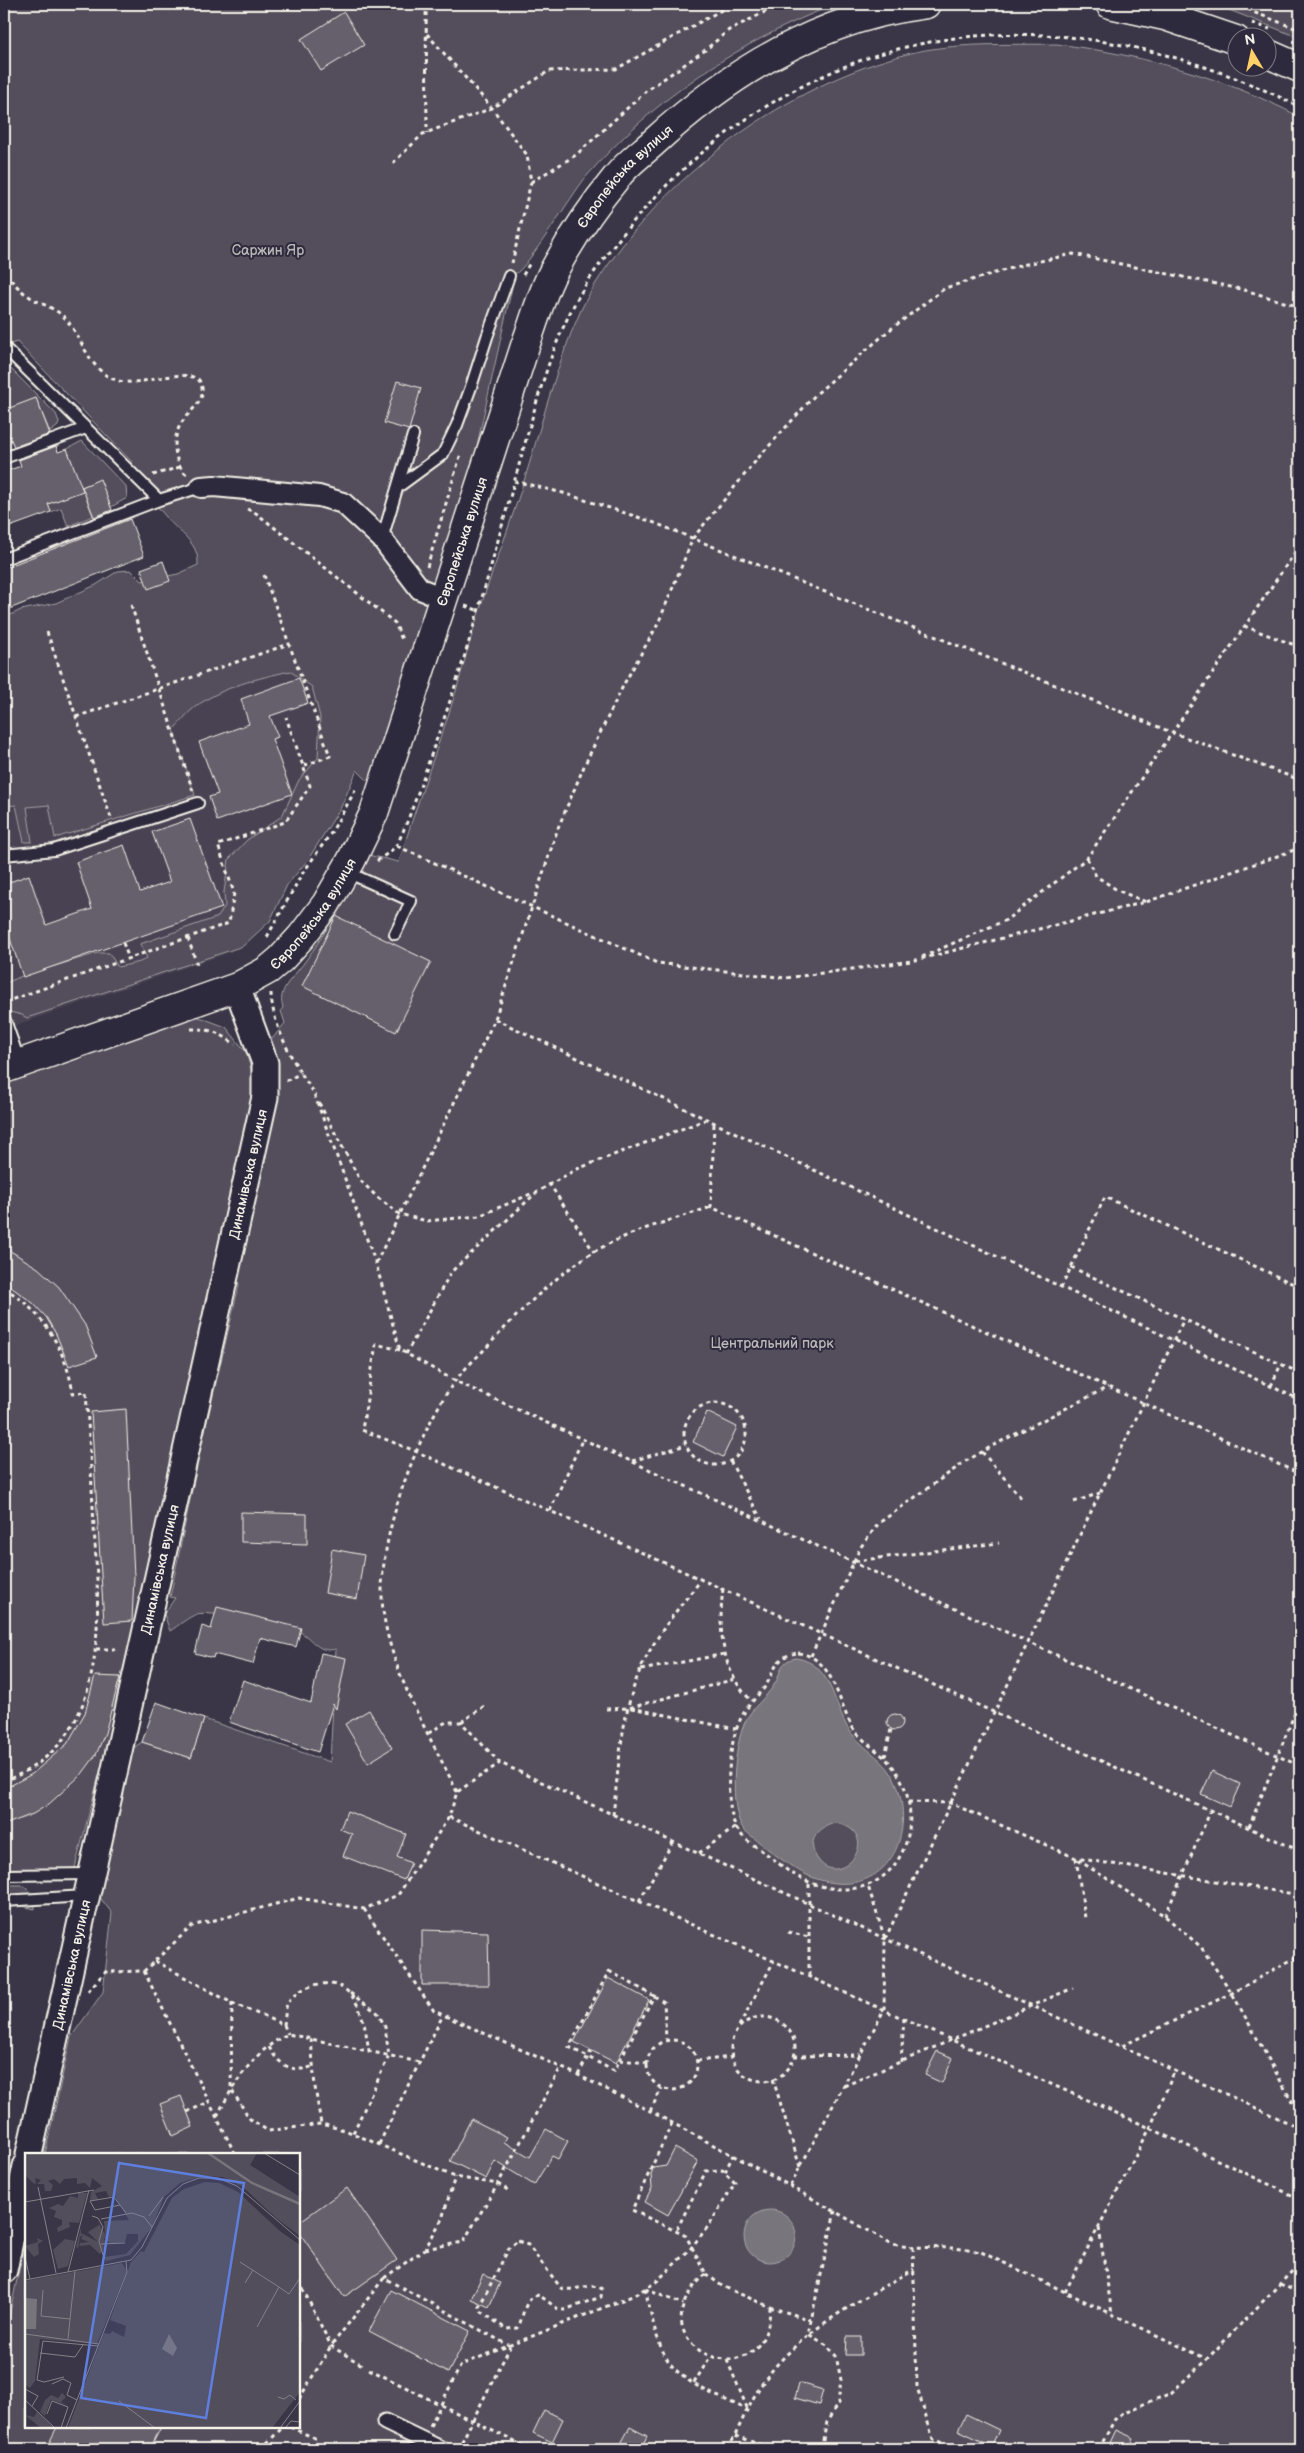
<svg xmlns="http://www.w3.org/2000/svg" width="1304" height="2453" font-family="'Balsamiq Sans',sans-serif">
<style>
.built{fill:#484352}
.green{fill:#534e5c;stroke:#a4a0a2}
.water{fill:#78747b;stroke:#aaa6a7;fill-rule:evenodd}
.building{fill:#65616c;stroke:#f4f1e8}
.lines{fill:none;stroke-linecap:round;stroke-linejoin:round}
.service-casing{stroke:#f4f1e8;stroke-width:14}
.pedestrian-casing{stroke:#f4f1e8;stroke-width:19}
.minor-casing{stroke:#f4f1e8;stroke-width:24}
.tertiary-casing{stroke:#f4f1e8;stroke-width:29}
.secondary-casing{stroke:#f4f1e8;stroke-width:31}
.path{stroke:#f4f1e8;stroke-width:3;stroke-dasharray:4 4;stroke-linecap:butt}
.service{stroke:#2f2a3d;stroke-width:10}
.pedestrian{stroke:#2f2a3d;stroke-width:15}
.minor{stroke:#2f2a3d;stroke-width:20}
.tertiary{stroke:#2f2a3d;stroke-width:25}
.secondary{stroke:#2f2a3d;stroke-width:28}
.labels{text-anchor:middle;stroke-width:4;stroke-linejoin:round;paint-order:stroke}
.street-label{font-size:14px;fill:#f4f1e8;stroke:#2f2a3d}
.park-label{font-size:14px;fill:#bcb8b7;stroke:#2f2a3d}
.inset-river{fill:none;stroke:#78747b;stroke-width:2.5}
.inset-road{fill:none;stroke:#858187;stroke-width:1}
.view{fill:#5e7fdd;fill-opacity:0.15;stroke:#5e7fdd;stroke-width:2.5}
.inset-edge{fill:none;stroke:#f4f1e8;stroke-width:2.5}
</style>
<rect width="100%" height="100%" fill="#3b3647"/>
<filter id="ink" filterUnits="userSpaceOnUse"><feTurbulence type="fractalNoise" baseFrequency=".02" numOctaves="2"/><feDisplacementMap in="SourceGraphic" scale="10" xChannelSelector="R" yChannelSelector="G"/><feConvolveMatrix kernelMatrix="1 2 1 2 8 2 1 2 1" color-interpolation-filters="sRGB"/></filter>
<g filter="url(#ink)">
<!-- built -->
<path class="built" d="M248,556L350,763L231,952L4,1029V643Z"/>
<!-- green -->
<path class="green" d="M4,4H836C740,41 653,99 586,177C572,194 527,269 515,274L443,598L381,794L357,770L341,807L307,861L287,885L270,921L243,946L27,1018L22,1015L10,1012L5,994L6,983L22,976L98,953H109L118,967L140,962L147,958L140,944L218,917L225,906L224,892L229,859L247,840L282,816L299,780L318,758L320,717L312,687L290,671C258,678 222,687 195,707C187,713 180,723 173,730L195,795L55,838L49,805L27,807L32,842H24L16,805L5,806L4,618L21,610L56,603L96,585L118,571L131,570L142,581L178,574L198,565C199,542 180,534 167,518C157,507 150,495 142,483C138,476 133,470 132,462L17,342L4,346Z
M1214,4H1300V38Z
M1057,44C1143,55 1224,77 1300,117V2449H4V2340L26,2238V2427H299V2154H45L71,2037L103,1992L112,1913L98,1895L129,1751L142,1742L191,1758L204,1719L330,1762L336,1649C316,1654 312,1636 296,1630C282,1626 208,1610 197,1614C188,1617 178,1626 170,1631L164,1614L175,1598L170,1597L201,1447L239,1285L233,1256L268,1044L285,1023L281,1011L283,1007C279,997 284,987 291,979C323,942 344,898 368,855L399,862C414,812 432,763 449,713C459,684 466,653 475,624C487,585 502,547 515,508C538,443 552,373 581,310C592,287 607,266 622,246C692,157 795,83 907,54C953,42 1009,45 1057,44Z
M4,362L56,414L59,422L58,426L50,432L36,398L4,411Z
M82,441L126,487L127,498L111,507L100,480L81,487L67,449Z
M83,490L93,516L68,526L61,508L51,512L48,504Z
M191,1014L226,1027L246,1052L256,1087L125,1675L72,1879L4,1881V1068Z
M4,1885H22L35,1896V1909L4,1902Z"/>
<!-- water -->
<path class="water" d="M796,1658C830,1663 833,1700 846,1725C859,1749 888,1758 897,1785C917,1842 882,1900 817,1879C794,1872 763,1845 744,1830C728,1808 734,1746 745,1722C752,1707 766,1698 774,1685C782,1673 778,1661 796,1658ZM837,1823C886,1834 839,1893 817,1858C805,1841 820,1825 837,1823Z
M744 2236a26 26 0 1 1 52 0a26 26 0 1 1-52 0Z"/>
<!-- building -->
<path class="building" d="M344,12L364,45L321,71L301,39Z
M397,381L421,388L409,430L384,423Z
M36,398L50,434L14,447L4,422V410Z
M56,446L58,452L67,449L83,491L48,504L51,512L4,529V472L21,466L19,460Z
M100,479L112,510L94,517L82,487Z
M130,519L144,556L4,611V568Z
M163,561L170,581L148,589L141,569Z
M299,678L308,703L270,716L278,737L272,739L292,794L217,821L209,797L218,794L199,742L249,724L241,699Z
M190,819L222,908L23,977L4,921V884L29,875L46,925L92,909L76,862L124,845L140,892L170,882L152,832Z
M336,916L431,962L396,1032L302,986Z
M4,1247L38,1268L59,1287L85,1325L97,1357L69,1366L56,1334L46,1317L33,1303L4,1282Z
M126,1409L134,1576L132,1621L104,1623L91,1412Z
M707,1412L737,1427L723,1457L693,1442Z
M241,1512L307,1514V1544L241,1542Z
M332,1549L364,1555L357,1599L325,1593Z
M217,1607L301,1628L296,1647L260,1638L253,1664L214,1654L213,1658L195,1653L202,1626L211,1629Z
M321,1653L346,1658L336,1709L333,1704L318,1752L229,1722L243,1680L311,1703Z
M95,1676L120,1677L105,1733L96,1755L82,1774L49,1804L33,1814L4,1825V1789L32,1774L67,1744L85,1713Z
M156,1702L204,1719L191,1758L142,1742Z
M369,1710L392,1748L368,1763L345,1724Z
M887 1722a8 8 0 1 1 16 0a8 8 0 1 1-16 0Z
M1212,1771L1240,1784L1230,1807L1201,1794Z
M347,1811L406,1834L397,1857L411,1863L404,1880L343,1856L352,1834L340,1829Z
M422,1930L488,1932L489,1985H422Z
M608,1978L649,2000L616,2063L574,2042Z
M937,2051L953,2058L942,2083L925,2075Z
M181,2096L193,2127L173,2136L160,2104Z
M471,2119L507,2137L504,2142L530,2157L546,2129L568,2141L558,2159L552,2156L534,2185L495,2161L486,2179L450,2161Z
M675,2148L698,2161L668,2215L645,2202L652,2188L651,2175L653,2168L666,2166Z
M347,2188L397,2260L344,2297L299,2232V2222Z
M483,2274L500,2283L489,2307L471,2299Z
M391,2290L470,2331L448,2373L369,2331Z
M847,2337H861V2355H846Z
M799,2383L823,2390L819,2405L795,2398Z
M544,2410L563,2419L552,2442L533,2433Z
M966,2414L999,2430L992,2446L958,2430Z
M57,2427H161L150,2449H46Z
M630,2427L647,2436L641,2449H618Z
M1116,2430L1134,2438L1129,2449H1107Z"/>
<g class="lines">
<defs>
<path id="service" d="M4,352L7,350L159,500
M4,458L86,428
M398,487L443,454L457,425L471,387L487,337L509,276
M382,539L413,435
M4,559L159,500L201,487
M4,855L54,850L198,803
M347,872L411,901L395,934
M4,1017L20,1063
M4,1875L90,1874
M4,1901L85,1896"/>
<path id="pedestrian" d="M385,2422L441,2449"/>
<path id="minor" d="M201,487L214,486L319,496L343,503L382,539L420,589L443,598"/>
<g id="tertiary">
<path id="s1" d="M29,2154L265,1097V1063L237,987"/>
<path d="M4,2270L26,2166"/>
</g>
<g id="secondary">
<path d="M1110,4L1165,16L1236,40"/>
<path d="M1266,53L1300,68"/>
<path id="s2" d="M4,1069L237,987L268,970L281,959L301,937L326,904L351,861L374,813L525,346C534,322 541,295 553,272C571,239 592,207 616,178C626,164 642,153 654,142C730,72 822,17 926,4"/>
</g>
</defs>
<!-- service casing -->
<use href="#service" class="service-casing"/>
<!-- pedestrian casing -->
<use href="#pedestrian" class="pedestrian-casing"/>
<!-- minor casing -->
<use href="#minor" class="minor-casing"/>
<!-- tertiary casing -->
<use href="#tertiary" class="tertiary-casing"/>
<!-- secondary casing -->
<use href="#secondary" class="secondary-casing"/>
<!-- path -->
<path class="path" d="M426,4L427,133
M1241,4L1253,12L1300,30
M1252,23L1270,29
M427,34L492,108L527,155L531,182L512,263
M393,163L423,134L492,108L549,71L616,69L725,8L749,4
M531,182L576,155L646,91L704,51L729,30L781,4
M4,275C13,280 18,289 27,295C38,303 53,307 63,316C83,336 87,370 116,380C141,389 178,366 199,380C210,400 191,408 182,422C171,438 173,464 188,476
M523,275L531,261
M153,475L180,467
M514,481L563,493L650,521L1171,732L1300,780
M247,509L256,513L395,623L403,642
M427,567L461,453
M264,575L330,756L303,766
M131,605L193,791
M465,606L477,610
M1244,626L1300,647
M47,632L111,818
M76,717L289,644
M397,846L657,963L786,978L912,961L1146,902L1300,848
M1087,858L1096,876L1117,890L1146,902
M377,861C382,857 389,853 394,848C404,838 429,760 436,741C469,651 493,557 519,465C533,415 546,362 569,315C580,291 596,269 612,248C673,168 748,107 841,68C991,6 1160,36 1300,107
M267,937L302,874L331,833L356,789
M188,938L198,968
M123,943L129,959
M922,957L1006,920L1087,858L1300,545
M271,993C272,1025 294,1065 313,1091L376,1264L400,1350L455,1381L1300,1766
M5,1002L229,923L234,893L218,845L285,822L310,786L286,717
M495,1019L1300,1400
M191,1029C208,1028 222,1033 235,1045
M286,1081L301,1073
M319,1103L360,1180L377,1197L399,1214L427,1221L479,1216L533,1193
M714,1124L711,1207L1300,1474
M549,1183L594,1252
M376,1263L495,1019L558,828L585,764L625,682L658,624L693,538L759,457L815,395L887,332L945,288L1022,265L1073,254L1245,290L1300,307
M1071,1267L1300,1373
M4,1288C42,1310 66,1349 73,1393L86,1392C89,1437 92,1483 94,1528C100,1620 111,1742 4,1781
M1061,1288L1105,1197L1300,1287
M400,1350L376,1344L362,1430L415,1451L550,1511L1300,1851
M406,1354L451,1272L537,1192L577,1169L705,1120
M1271,1386L1281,1364
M684 1434a31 31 0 1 1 62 0a31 31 0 1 1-62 0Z
M982,1452L1023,1500
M632,1461L686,1445
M730,1461L761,1519
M1074,1502L1100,1493
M550,1511L583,1438
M855,1561L999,1543
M723,1589C718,1628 721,1673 752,1701
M96,1649H119
M798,1653C834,1657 837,1702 853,1728C863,1743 882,1752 893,1767C919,1800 915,1853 881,1878C856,1896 819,1890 795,1875C785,1870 777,1861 768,1855C756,1846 741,1839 735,1825C724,1799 728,1743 741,1718C747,1706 756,1698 764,1688C776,1672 773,1656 798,1653Z
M811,1656L860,1548L879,1523L966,1461L996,1444L1108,1387
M641,1670L725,1654
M631,1708L736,1729
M606,1709L629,1708L735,1679
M461,1722L486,1705
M429,1733L446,1722H461L500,1763L1300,2128
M885,1757L891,1729
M457,1792C430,1735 391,1674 383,1610C375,1543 416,1435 455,1381C464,1369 476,1358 486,1348C519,1312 555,1275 597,1250C633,1230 673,1220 711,1207
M908,1802L950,1803L1076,1858L1300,1895
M613,1815C619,1766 621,1713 641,1668C656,1635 679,1607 702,1579
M449,1817L1150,2128L1300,2199
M1249,1827L1300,1700
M699,1853L736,1827
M1076,1858L1085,1918
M1078,1860L1165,1916L1201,1947L1232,1993L1300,2116
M639,1901L673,1842
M364,1909L434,2011L578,2075L650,2111L790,2186L892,2244L908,2247L955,2248L981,2252L1207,2359
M1165,1916L1211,1810
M788,1932L809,1937
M885,1939L1184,1319
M155,1961L232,2003L284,2025L288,2034
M144,1971L235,2154
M609,1971L654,1996L614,2071L569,2047Z
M809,1976V1882
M88,1991L105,1972L144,1971L192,1926L299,1898L364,1909L398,1895L449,1817L457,1792L500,1763
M350,1993L378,2013L385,2027L389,2056L353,2133
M654,1996L664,2002L666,2039
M232,2003L231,2089L250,2119L268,2131L321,2124L345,2130L455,2177L498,2184L511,2192
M731 2049a32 32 0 1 1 64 0a32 32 0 1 1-64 0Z
M284,2025C285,2019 285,2007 288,2002C301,1984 333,1976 349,1993C363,2007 366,2033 369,2051
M739,2026L774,1961
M311,2039L315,2087L321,2124
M647 2065a25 25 0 1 1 50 0a25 25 0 1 1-50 0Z
M1122,2046L1232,1993L1300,1955
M269,2047C279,2066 294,2074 314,2066
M794,2056L861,2055
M620,2060L647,2063
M697,2061L732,2057
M901,2062L904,2019
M578,2075L591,2051
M773,2079L800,2167
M844,2086L1073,1988
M650,2111L662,2088
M187,2112L209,2102
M217,2116C234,2084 253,2051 288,2034L419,2062
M672,2123L632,2210L686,2236L706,2274
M379,2144L443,2015
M725,2172L733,2155
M790,2186L884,2010L885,1939L868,1886
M1099,2228L1112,2314
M518,2241L528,2245L561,2288C574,2293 590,2281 602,2289L601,2297L564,2310L558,2309L539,2295C524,2297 524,2315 518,2328L506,2329L482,2312L479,2307L509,2248Z
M913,2247L917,2387L933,2439L956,2449
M425,2249L463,2242L498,2184L561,2067
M706,2274L722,2286L770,2307C769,2406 625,2346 706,2274Z
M384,2278L425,2249L442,2219L455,2177
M299,2281L331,2346L364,2366
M1280,2284L1300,2293
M645,2289C651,2312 655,2339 667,2359C683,2385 721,2397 748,2410
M645,2289L683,2304
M1065,2292L1150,2128L1175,2070
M770,2307L811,2320
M727,2360L748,2410
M369,2369L529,2449
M694,2383L710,2357
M299,2399L331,2346L384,2278L510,2346
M430,2426L461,2365L632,2296L655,2283L691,2248L710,2224L735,2183L723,2170L706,2171L676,2231
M290,2427L319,2440
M735,2436L774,2449
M328,2445L337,2449
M261,2449L283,2427
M458,2449L510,2347
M728,2449C740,2427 749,2402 764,2381C801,2329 860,2301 914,2269
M821,2449L827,2422L838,2403L841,2380L836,2356L827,2345L808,2334L835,2211
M1099,2449L1115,2419L1124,2412L1171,2393L1207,2359L1300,2263"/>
<!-- service -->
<use href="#service" class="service"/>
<!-- pedestrian -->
<use href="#pedestrian" class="pedestrian"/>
<!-- minor -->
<use href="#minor" class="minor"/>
<!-- tertiary -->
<use href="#tertiary" class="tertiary"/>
<!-- secondary -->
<use href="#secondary" class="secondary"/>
</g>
</g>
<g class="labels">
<!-- street labels -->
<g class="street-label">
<text dy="5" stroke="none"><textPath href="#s2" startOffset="1164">Європейська вулиця</textPath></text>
<text dy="5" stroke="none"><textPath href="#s2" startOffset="759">Європейська вулиця</textPath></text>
<text dy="5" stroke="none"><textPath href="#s2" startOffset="355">Європейська вулиця</textPath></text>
<text dy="5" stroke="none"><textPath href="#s1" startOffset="1004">Динамівська вулиця</textPath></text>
<text dy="5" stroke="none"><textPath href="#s1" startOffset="599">Динамівська вулиця</textPath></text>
<text dy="5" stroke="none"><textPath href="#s1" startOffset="194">Динамівська вулиця</textPath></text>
</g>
<!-- park labels -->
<g class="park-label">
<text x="268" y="255">Саржин Яр</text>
<text x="772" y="1348">Центральний парк</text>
</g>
</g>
<!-- overview -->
<g transform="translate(25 2153)">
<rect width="275" height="275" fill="#3b3647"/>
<path d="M0,0H232L225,12L275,44V83L251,65L217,33L198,24L177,23L155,30L139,44L127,74L105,102L81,108L79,104L101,101L113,88V81H102L100,89L86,91L79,85L82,93L75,101L65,92L54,93L55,90L64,89L56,86L58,82L55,84L53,95L51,94L56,75V80L73,89L63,79L74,72L73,69L80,81L79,68L104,67L90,43L84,44L81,38L70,40L73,46L65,48L66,39L77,33L67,25L65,35L60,30L52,31V25L39,26L35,31L29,26L23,28L28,32L26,38H20L19,31H12L16,27L10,25L11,31L8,30L0,22ZM180,29L194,30L213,39L256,79L275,92V239L247,275H43L79,180L85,181L87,178L99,184L101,173L85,167L106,109L116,98L119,99L147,45L159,36ZM53,40H62L54,70L44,69L45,74L33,79L32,75L37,72V67L29,64L31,58L24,55L33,51L38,53L45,43L53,45ZM12,85L18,88L13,91L14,101L9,104L0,93L13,89ZM40,86L50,88L43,113L33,116L28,97ZM97,110L102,118L72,191L15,186L10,228L5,235L0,232V128ZM37,240L41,244L36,249L42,252L26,247L20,263L15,259L20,247L26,242L33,245ZM12,259L29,275H16L0,262L9,264Z" fill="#534e5c"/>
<path d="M0,145L12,146L11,176H0ZM144,181L152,195L148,203L137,196Z" fill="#78747b"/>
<path class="inset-river" d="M183,0L227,30L275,51"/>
<path class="inset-road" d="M239,0L275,22M13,34L31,120M0,49L69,37M95,52L70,57L65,48L89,44L101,60M67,63L73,65L78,74L74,88L78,102M124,63L138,44M76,66L107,60L119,64L127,74M76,91L100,90M0,104L5,126M215,109L254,134M43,119L64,37M0,127L106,107L117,94L142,45L158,31L174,25H193L212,33L275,87M220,130L228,117M18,137L16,163L45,166M232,174L254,134L264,141L275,125M0,181L74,191M43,186L50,118M15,200L50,204L58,192M39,224L19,229L12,227L18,188L73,193M27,231L38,226L46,230L42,242L52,247M0,236L13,243L7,253M253,244L259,246L265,242L271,247M0,247L30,275M94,248L130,275M22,261L27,248L43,254L36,275M41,275L102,119L101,108M255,275L275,248M260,275L266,268L275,269"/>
<path class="view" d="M94,10L219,30L181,265L56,245Z"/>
<rect width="275" height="275" class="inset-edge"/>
</g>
<!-- margin -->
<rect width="1304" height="2453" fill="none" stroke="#2f2a3d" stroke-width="20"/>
<rect x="10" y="10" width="1284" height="2433" fill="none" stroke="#f4f1e8" stroke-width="2" filter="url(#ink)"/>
<!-- north arrow -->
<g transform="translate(1252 52) rotate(351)"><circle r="24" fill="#2f2a3d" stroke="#7e7a81"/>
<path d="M0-4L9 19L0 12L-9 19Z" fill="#ffd166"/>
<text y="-8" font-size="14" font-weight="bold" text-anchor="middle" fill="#f4f1e8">N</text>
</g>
</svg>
